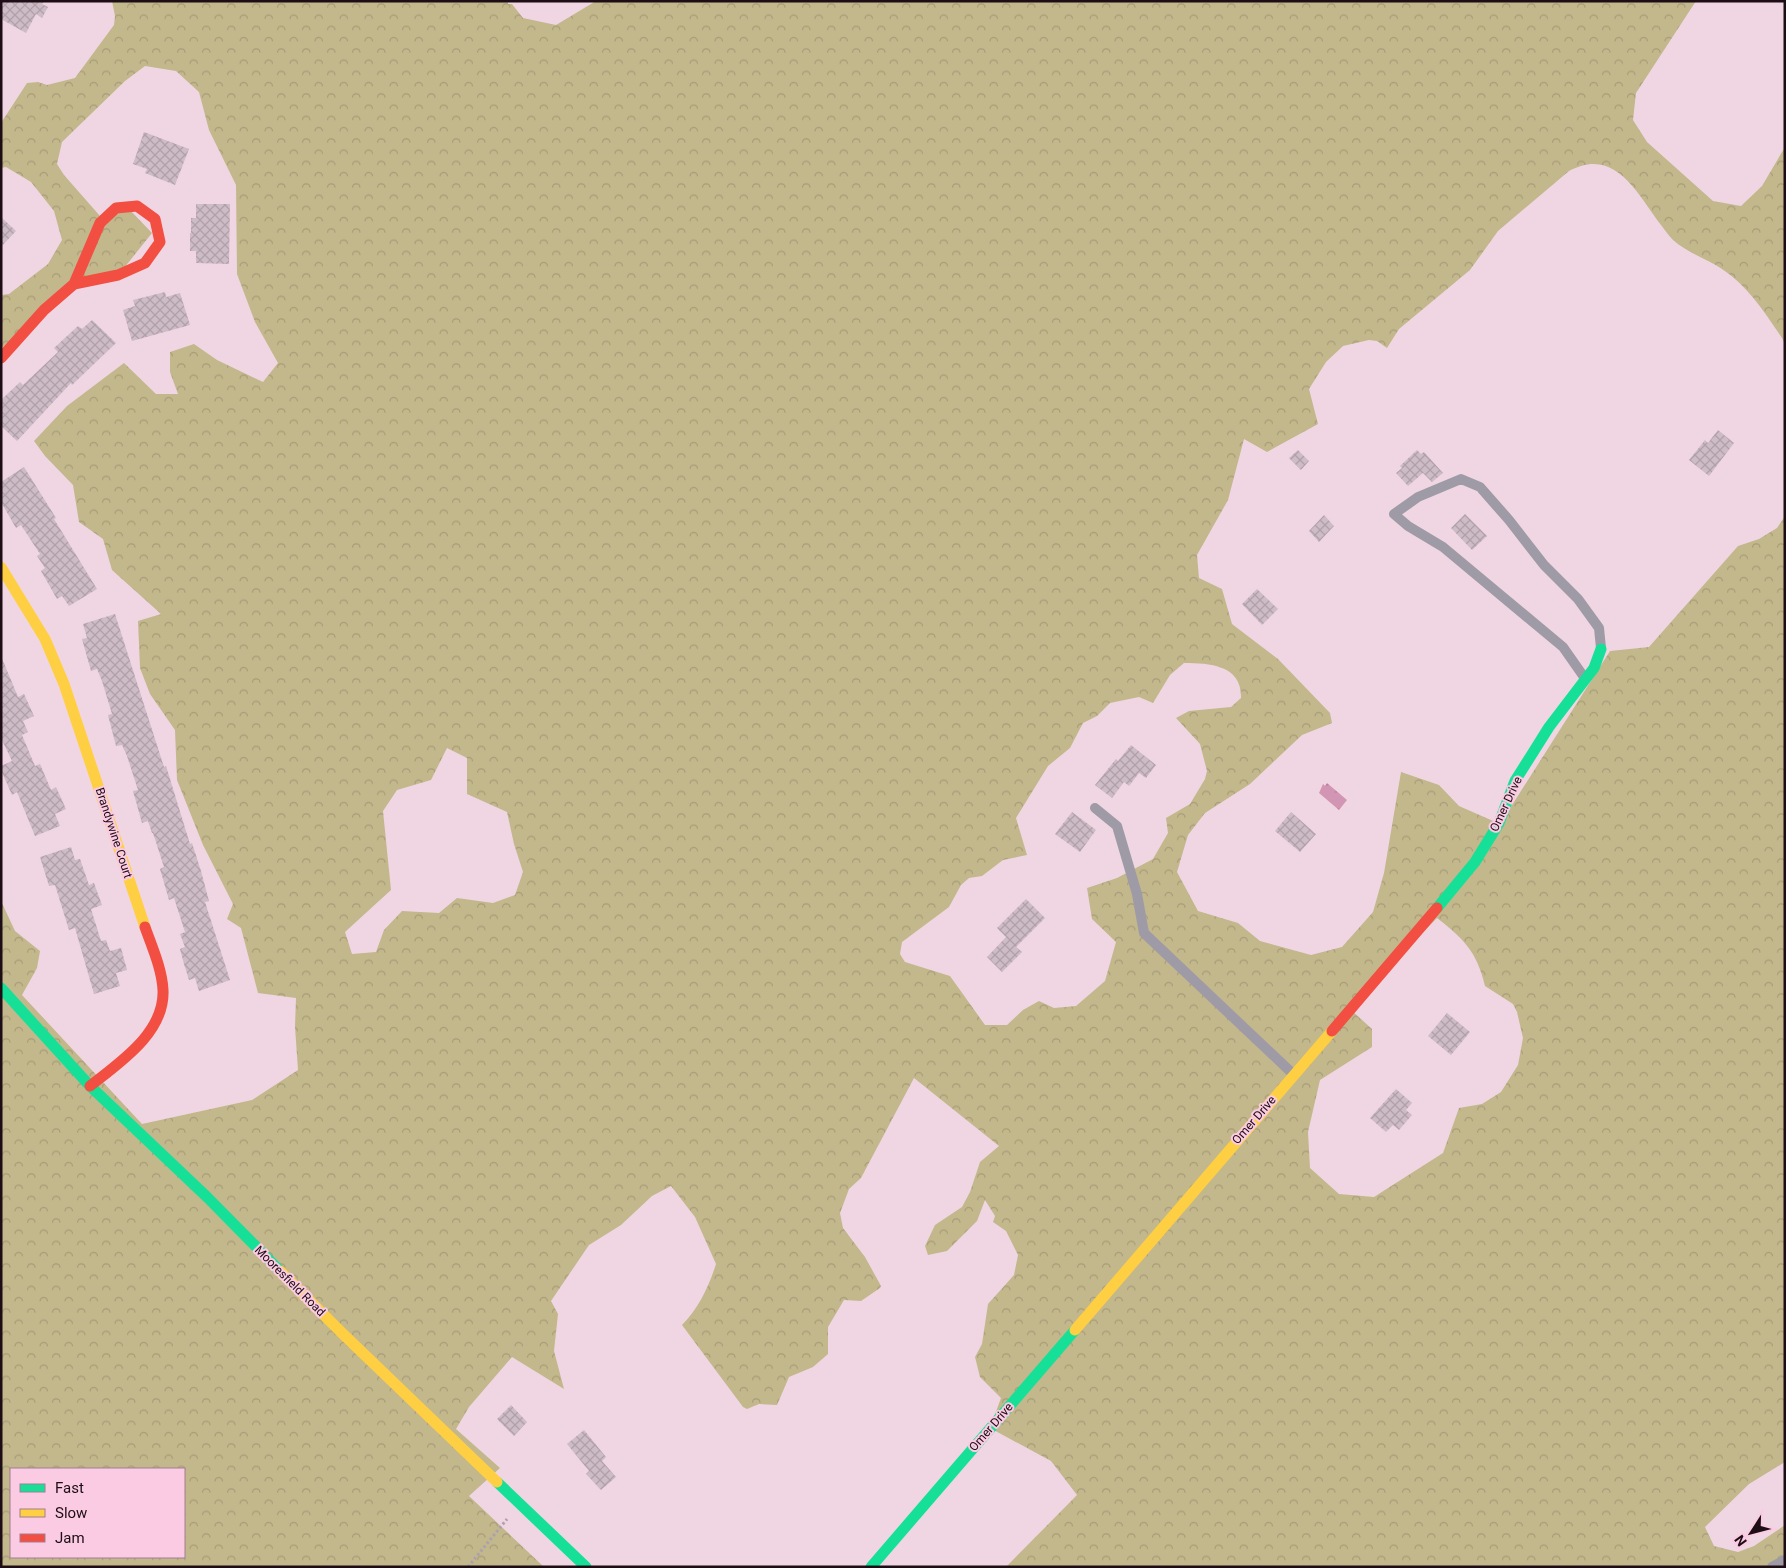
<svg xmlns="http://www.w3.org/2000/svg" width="1786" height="1568" font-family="Roboto,sans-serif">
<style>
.forest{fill:url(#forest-crowns);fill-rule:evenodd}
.water{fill:url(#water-ripples)}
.building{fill:url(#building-cross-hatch)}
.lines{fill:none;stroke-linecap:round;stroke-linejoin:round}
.path{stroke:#ada1ac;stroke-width:3;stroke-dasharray:2.5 2.5;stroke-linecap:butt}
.lane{stroke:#9f9ba6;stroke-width:10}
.fast{stroke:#16e098;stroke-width:11}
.slow{stroke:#ffcf43;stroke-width:11}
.jam{stroke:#f24e42;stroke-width:11}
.labels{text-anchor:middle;stroke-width:4;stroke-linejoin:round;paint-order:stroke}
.street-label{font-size:12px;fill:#1d0d15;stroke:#facbe2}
</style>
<defs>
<pattern id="forest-crowns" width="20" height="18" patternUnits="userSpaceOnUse" patternTransform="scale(1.25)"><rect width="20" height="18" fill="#c3b78c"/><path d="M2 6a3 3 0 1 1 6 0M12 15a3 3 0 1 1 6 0" fill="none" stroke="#a79c78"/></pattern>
<pattern id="water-ripples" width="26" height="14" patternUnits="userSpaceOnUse" patternTransform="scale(1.25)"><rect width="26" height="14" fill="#d395b4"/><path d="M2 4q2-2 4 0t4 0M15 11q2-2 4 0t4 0" fill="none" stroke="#ab7891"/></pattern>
<pattern id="building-cross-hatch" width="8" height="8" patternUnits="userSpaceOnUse" patternTransform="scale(1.25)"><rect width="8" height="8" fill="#cdbbc6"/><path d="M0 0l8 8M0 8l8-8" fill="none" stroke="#b0a0a9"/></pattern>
</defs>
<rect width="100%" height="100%" fill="#f0d6e2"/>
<!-- forest -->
<path class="forest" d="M112,1H508V4H512L523,18L556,25L596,1H1696L1636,93L1633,120L1647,142L1713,201L1741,206L1762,186L1785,147V344L1782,338C1765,313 1748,286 1722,269C1707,259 1686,252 1673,240C1669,236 1665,230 1661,225C1637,193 1615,146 1569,171L1498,231L1470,270L1399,329L1387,348L1377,341L1369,340L1343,346L1326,362L1309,389L1318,424L1267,452L1244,439L1228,500L1197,555L1199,578L1222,589L1232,624L1278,659L1330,713L1332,723L1302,735L1250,784L1205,813L1188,835L1177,872L1198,911L1238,923L1260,941L1311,955L1342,947L1373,912L1384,873L1401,772L1439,785L1459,806L1500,824L1610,651L1649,647L1738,546L1759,539L1777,528L1785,516V1462L1749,1484L1705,1527L1714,1546L1738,1552L1754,1546L1785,1525V1567H1006L1077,1495L1051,1461L990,1428L1001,1398L980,1377L975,1357L982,1344L988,1304L1014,1275L1018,1255L1006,1231L993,1222L995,1216L985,1200L977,1221L947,1251L928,1255L925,1246L935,1225L962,1207L970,1192L980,1162L999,1146L914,1078L861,1178L849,1189L840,1213L843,1228L865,1257L881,1286L880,1288L861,1301L844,1300L828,1327V1354L813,1367L789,1377L777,1405L759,1404L747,1409L743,1407L682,1325C699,1308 709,1286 716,1264L695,1217L671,1186L652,1196L621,1225L589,1245L551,1301L558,1314L554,1351L564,1389L512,1357L469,1407L456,1429L500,1468L469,1496L544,1567H1V901L15,931L40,951L37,968L22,995L142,1124L252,1100L298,1070L295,1027L296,998L258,993L241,928L227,919L233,904L203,845L177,780L175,730L150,694L140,668L138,621L161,614L112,570L103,539L79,522L73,485L45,456L34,441L67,406L124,363L156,394H178L170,372V352L194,344L217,360L263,382L278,363L255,322L237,274L236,185L209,130L199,92L176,71L145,66L125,81L62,142L57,164L64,175L100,216L127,207L152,233L124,268L56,298L1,349V295L9,294L48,264L62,240L54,211L31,182L6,167L1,168V123L27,83L38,82L47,85L75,78L114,25L115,16ZM1184,663C1210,663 1242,665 1241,698L1231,707L1189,711L1176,718L1200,744L1207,771L1205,779L1190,804L1166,818L1168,833L1153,859L1117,878L1087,888L1092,919L1116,942L1105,981L1076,1006L1054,1008L1039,1001L1023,1010L1007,1025H985L950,976L905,962L900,954L902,942L949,907L961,885L969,878L982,876L1003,860L1027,855L1016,818L1048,766L1070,748L1083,723L1097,716L1110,703L1139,697L1153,703L1170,675ZM447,748L467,758V794L507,812L514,844L523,872L515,895L493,903L457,898L439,913L402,911L384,930L376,952L352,954L345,932L391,890L383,811L397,790L431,780ZM1437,918C1464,939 1477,952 1485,986L1513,1004L1517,1012L1523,1038L1518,1065L1501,1092L1482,1104L1459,1108L1443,1153L1374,1197L1339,1194L1310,1168L1308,1132L1320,1080L1372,1047V1029L1350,1009ZM11,1469H184V1557H11Z"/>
<!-- water -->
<path class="water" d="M1327,783L1347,800L1339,810L1319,793L1323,784L1325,786Z"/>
<!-- building -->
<path class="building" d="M1,1H44L42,4L48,7L42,18L36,14L26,33L1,19Z
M144,132L189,149L175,185L145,173L147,169L133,164Z
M196,204H230L229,264L196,263V251H190V233H191V218H196Z
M1,217L16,231L1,247Z
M165,292L166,297L180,293L190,325L132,341L123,310L135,306L133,300Z
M92,320L116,343L72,385L71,383L17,441L1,426V400L20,382L23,385L58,352L54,348L67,336L78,326L82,329Z
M1718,430L1734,443L1709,476L1689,460L1705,440L1708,443Z
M1298,450L1309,461L1301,470L1289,458Z
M1417,450L1421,454L1424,452L1443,473L1432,482L1423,473L1408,486L1396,473L1402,468L1400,466Z
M24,467L56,518L54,519L97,589L69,606L62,596L57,599L41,571L45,568L37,556L40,554L21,525L16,528L1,502V482Z
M1465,514L1487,536L1472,550L1451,528Z
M1324,515L1334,526L1319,542L1309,531Z
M1257,589L1278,609L1262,625L1242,604Z
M115,614L164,767L166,766L190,844L192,843L201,871L209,901L205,902L230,980L199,991L195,978L189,980L184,964L180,949L185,947L180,934L185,932L174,898L169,900L160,869L164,867L153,833H152L148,821L142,823L133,791L138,790L127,756L122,745L116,746L108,715L112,714L102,681L97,669L91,671L82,639L87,638L83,624Z
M1,656L18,697L24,694L34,716L23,721L28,732L22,735L35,766L40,764L51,790L56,787L66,809L55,814L60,826L35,836L17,792L12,795L1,770V766L12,761L1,738Z
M1131,745L1156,765L1146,778L1139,773L1129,786L1124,782L1112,798L1095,785L1116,759L1118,761Z
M1072,812L1096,830L1080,852L1055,834Z
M1291,812L1316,834L1300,852L1275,831Z
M71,847L75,860L80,859L89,885L94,883L102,905L91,909L101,941L106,940L110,951L121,948L127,970L116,973L120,986L94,994L75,928L69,930L55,885L49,886L40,857Z
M1026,899L1045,918L1016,947L1022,952L1002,972L987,957L1006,937L997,928Z
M1447,1013L1470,1032L1451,1055L1428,1036Z
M1396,1089L1412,1103L1406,1110L1412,1115L1399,1130L1393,1125L1386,1132L1370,1118Z
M511,1405L527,1422L514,1436L497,1419Z
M584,1430L606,1457L602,1461L616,1477L601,1490L586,1474L589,1471L567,1444Z"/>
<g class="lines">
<!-- path -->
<path class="path" d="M468,1567L507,1519"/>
<!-- lane -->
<path class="lane" d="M1584,677L1563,647L1443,547L1408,526L1394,514L1418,497L1461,479L1480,487L1509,520L1544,565L1578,599L1599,628L1601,648
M1095,808L1117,826L1137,894L1144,933L1293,1074
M1772,1567L1785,1560"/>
<!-- fast -->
<path class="fast" d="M1437,908L1475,862L1499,823L1515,781L1549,727L1594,668L1601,649
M1,988L90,1086L207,1197L280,1271
M497,1482L586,1567
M871,1567L1075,1330"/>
<!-- slow -->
<path class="slow" d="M1,567L45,639L64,684L145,927
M280,1271L343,1334L497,1482
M1075,1330L1332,1031"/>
<!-- jam -->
<path class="jam" d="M1,358L44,310L74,284L100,223L116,208L137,206L155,219L160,242L145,263L118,275L74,284
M1332,1031L1437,908
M90,1086C119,1063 165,1033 163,990C162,969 152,947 145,927"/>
</g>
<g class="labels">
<!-- street labels -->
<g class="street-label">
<text transform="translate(1506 804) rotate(-65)" y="4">Omer Drive</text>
<text transform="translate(114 833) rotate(72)" y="4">Brandywine Court</text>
<text transform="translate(1254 1120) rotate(-49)" y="4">Omer Drive</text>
<text transform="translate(290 1281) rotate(45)" y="4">Mooresfield Road</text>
<text transform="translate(991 1427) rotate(-49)" y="4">Omer Drive</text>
</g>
</g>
<!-- border -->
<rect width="1786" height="1568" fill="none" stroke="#1d0d15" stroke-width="5"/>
<!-- legend -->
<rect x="10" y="1468" width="175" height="90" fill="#facbe2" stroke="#a27f90"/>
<rect x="20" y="1484" width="25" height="8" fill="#16e098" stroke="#a27f90"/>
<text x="55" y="1493" font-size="15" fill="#1d0d15">Fast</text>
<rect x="20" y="1509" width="25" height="8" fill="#ffcf43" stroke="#a27f90"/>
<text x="55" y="1518" font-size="15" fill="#1d0d15">Slow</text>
<rect x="20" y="1534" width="25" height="8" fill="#f24e42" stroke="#a27f90"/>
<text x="55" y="1543" font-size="15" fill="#1d0d15">Jam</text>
<!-- north arrow -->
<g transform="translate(1751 1533) rotate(234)" stroke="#facbe2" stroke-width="4" paint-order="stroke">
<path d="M0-4L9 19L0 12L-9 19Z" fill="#1d0d15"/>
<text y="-8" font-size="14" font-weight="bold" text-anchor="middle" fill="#1d0d15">N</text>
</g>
</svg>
